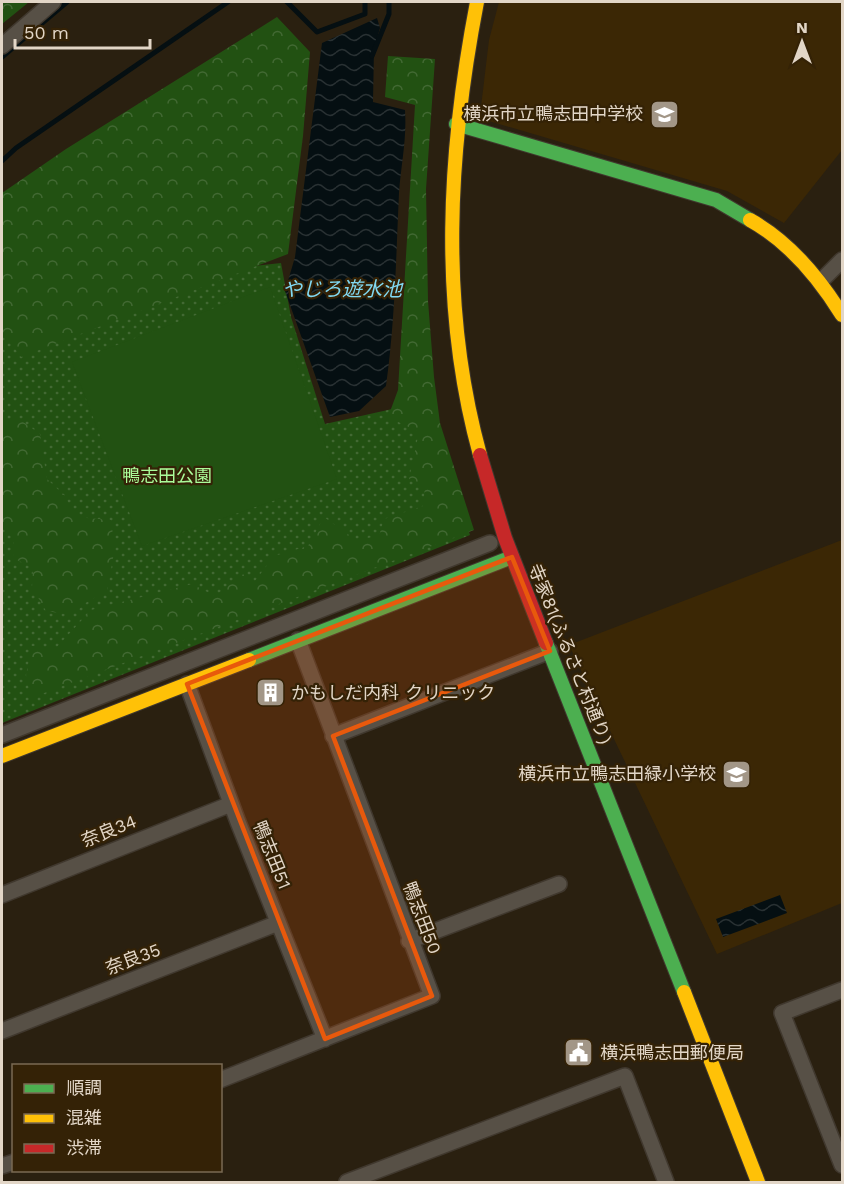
<svg xmlns="http://www.w3.org/2000/svg" width="844" height="1184" font-family="'Work Sans','Noto Sans JP',sans-serif">
<style>
.built{fill:#3b2705}
.green{fill:url(#green-dots)}
.forest{fill:url(#forest-crowns)}
.pitch{fill:#225112}
.water{fill:url(#water-waves)}
.lines{fill:none;stroke-linecap:round;stroke-linejoin:round}
.stream{stroke:#050f12;stroke-width:5}
.street-casing{stroke:#40382e;stroke-width:18}
.fast-casing{stroke:#40382e;stroke-width:16}
.slow-casing{stroke:#40382e;stroke-width:16}
.jam-casing{stroke:#40382e;stroke-width:16}
.street{stroke:#575046;stroke-width:15}
.fast{stroke:#4caf50;stroke-width:14}
.slow{stroke:#ffc107;stroke-width:14}
.jam{stroke:#c62828;stroke-width:14}
.marked{fill:#e8590c;fill-opacity:0.2;stroke:#e8590c;stroke-width:4.5;stroke-linejoin:round}
.labels{text-anchor:middle;stroke-width:4.5;stroke-linejoin:round;paint-order:stroke}
.poi-label{font-size:18px;fill:#e2d6c7;stroke:#342206;text-anchor:end}
.park-label{font-size:18px;fill:#aafc99;stroke:#342206}
.street-label{font-size:18px;fill:#e2d6c7;stroke:#342206}
.water-label{font-size:20px;font-style:italic;fill:#81d8f2;stroke:#342206}
</style>
<defs>
<pattern id="green-dots" width="8" height="8" patternUnits="userSpaceOnUse" patternTransform="scale(1.5)"><rect width="8" height="8" fill="#225112"/><path d="M2 2h.1M6 6h.1" fill="none" stroke="#426933" stroke-width="1.8" stroke-linecap="round"/></pattern>
<pattern id="forest-crowns" width="20" height="18" patternUnits="userSpaceOnUse" patternTransform="scale(1.5)"><rect width="20" height="18" fill="#225112"/><path d="M2 6a3 3 0 1 1 6 0M12 15a3 3 0 1 1 6 0" fill="none" stroke="#426933"/></pattern>
<pattern id="water-waves" width="16" height="10" patternUnits="userSpaceOnUse" patternTransform="scale(1.5)"><rect width="16" height="10" fill="#050f12"/><path d="M0 5q4-4 8 0t8 0" fill="none" stroke="#293133"/></pattern>
</defs>
<rect width="100%" height="100%" fill="#2a2010"/>
<!-- built -->
<path class="built" d="M499,2H842V150L784,223L727,191L489,121L481,107L489,40Z
M842,540V903L717,954L569,645Z"/>
<!-- green -->
<path class="green" d="M281,263L291,317L325,424L428,401L470,535L2,723V294Z"/>
<!-- forest -->
<path class="forest" d="M2,2H29L2,24Z
M277,17L310,52L303,136L288,254L21,357L2,330V193L66,149Z
M388,56L435,59L426,189L428,301L434,377L440,423L474,530L31,698L26,675L32,646L56,648L91,610L192,584L215,596L243,574L252,585L274,556L308,546L324,517L356,540L379,536L384,519L423,506L425,487L409,479L419,432L388,417L398,390L415,105L385,97Z
M18,418L40,434L47,479L65,496L75,517L111,520L114,553L107,591L87,602L72,615L46,611L32,587L33,568L13,558L14,539L9,527L2,528V420Z"/>
<!-- pitch -->
<path class="pitch" d="M270,287L337,479L142,546L72,362Z"/>
<!-- water -->
<path class="water" d="M377,18L380,28L374,49L373,102L405,110C407,139 401,165 399,193C396,258 395,322 386,386L359,411L330,417L285,291L295,257L322,43Z
M780,895L787,913L723,937L716,919Z"/>
<g class="lines">
<!-- stream -->
<path class="stream" d="M287,2L317,32L365,14V2
M372,56L389,14V2
M2,57L67,2
M2,161L16,148L228,2"/>
<defs>
<path id="street" d="M2,46L53,2
M821,281L842,260
M187,684L238,822L325,1039
M2,735L490,543
M333,736L550,651
M2,895L231,804
M409,941L559,884
M842,990L782,1013L842,1165
M2,1031L278,923
M220,1080L432,996L298,640
M2,1166L14,1162
M347,1182L625,1076L666,1182"/>
<path id="fast" d="M456,124L716,200L750,220
M546,643L684,992
M249,660L512,557"/>
<path id="slow" d="M477,2C448,152 439,306 480,455
M750,220C788,241 819,278 842,315
M2,756L249,660
M684,992L758,1182"/>
<path id="jam" d="M480,455L505,538L546,643"/>
</defs>
<!-- street casing -->
<use href="#street" class="street-casing"/>
<!-- fast casing -->
<use href="#fast" class="fast-casing"/>
<!-- slow casing -->
<use href="#slow" class="slow-casing"/>
<!-- jam casing -->
<use href="#jam" class="jam-casing"/>
<!-- street -->
<use href="#street" class="street"/>
<!-- fast -->
<use href="#fast" class="fast"/>
<!-- slow -->
<use href="#slow" class="slow"/>
<!-- jam -->
<use href="#jam" class="jam"/>
</g>
<!-- marked area -->
<path class="marked" d="M512,557L550,651L333,736L432,996L325,1039L187,684Z"/>
<!-- icons -->
<defs>
<symbol id="school-square" viewBox="-11 -11 22 22"><rect x="-9" y="-9" width="18" height="18" rx="4" fill="#a29687" stroke="#342206"/><path d="M0-5L7-2L0 1L-7-2ZM-4 1L0 2.5L4 1V4Q0 6-4 4Z" fill="#fff"/></symbol>
<symbol id="building-square" viewBox="-11 -11 22 22"><rect x="-9" y="-9" width="18" height="18" rx="4" fill="#a29687" stroke="#342206"/><path d="M-4-6H4V6H1V3H-1V6H-4ZM-2.5-4.3h1.7v1.8h-1.7ZM.8-4.3h1.7v1.8H.8ZM-2.5-1h1.7V.8h-1.7ZM.8-1h1.7V.8H.8Z" fill="#fff"/></symbol>
<symbol id="civic-square" viewBox="-11 -11 22 22"><rect x="-9" y="-9" width="18" height="18" rx="4" fill="#a29687" stroke="#342206"/><path d="M-.6-6.5H3V-4.5H.6V-3L4-1V1h2V6H-6V1h2V-1L-.6-3ZM-1.2 2.5V6h2.4V2.5Z" fill="#fff"/></symbol>
</defs>
<g fill-rule="evenodd">
<use href="#school-square" x="648" y="98" width="33" height="33"/>
<use href="#building-square" x="254" y="676" width="33" height="33"/>
<use href="#school-square" x="720" y="758" width="33" height="33"/>
<use href="#civic-square" x="562" y="1036" width="33" height="33"/>
</g>
<g class="labels">
<!-- poi labels -->
<g class="poi-label">
<text x="643" y="120">横浜市立鴨志田中学校</text>
<text x="291" y="699" text-anchor="start">かもしだ内科 クリニック</text>
<text x="716" y="780">横浜市立鴨志田緑小学校</text>
<text x="600" y="1059" text-anchor="start">横浜鴨志田郵便局</text>
</g>
<!-- park labels -->
<g class="park-label">
<text x="167" y="482">鴨志田公園</text>
</g>
<!-- street labels -->
<g class="street-label">
<text transform="translate(570 654) rotate(68)" y="6">寺家81(ふるさと村通り)</text>
<text transform="translate(109 831) rotate(-22)" y="6">奈良34</text>
<text transform="translate(272 855) rotate(68)" y="6">鴨志田51</text>
<text transform="translate(422 918) rotate(69)" y="6">鴨志田50</text>
<text transform="translate(133 959) rotate(-21)" y="6">奈良35</text>
</g>
<!-- water labels -->
<g class="water-label">
<text x="342" y="296">やじろ遊水池</text>
</g>
</g>
<!-- border -->
<rect width="844" height="1184" fill="none" stroke="#e2d6c7" stroke-width="6"/>
<!-- legend -->
<rect x="12" y="1064" width="210" height="108" fill="#342206" stroke="#7a6a53" stroke-width="1.5"/>
<rect x="24" y="1084" width="30" height="9" fill="#4caf50" stroke="#7a6a53" stroke-width="1.5"/>
<text x="66" y="1094" font-size="18" fill="#e2d6c7">順調</text>
<rect x="24" y="1114" width="30" height="9" fill="#ffc107" stroke="#7a6a53" stroke-width="1.5"/>
<text x="66" y="1124" font-size="18" fill="#e2d6c7">混雑</text>
<rect x="24" y="1144" width="30" height="9" fill="#c62828" stroke="#7a6a53" stroke-width="1.5"/>
<text x="66" y="1154" font-size="18" fill="#e2d6c7">渋滞</text>
<!-- north arrow -->
<g transform="translate(802 42)" stroke="#342206" stroke-width="4.5" paint-order="stroke">
<path d="M0-4.5L10 22L0 15L-10 22Z" fill="#e2d6c7"/>
<text y="-9" font-size="16" font-weight="bold" text-anchor="middle" fill="#e2d6c7">N</text>
</g>
<!-- scale -->
<path d="M15 39v9h135v-9" fill="none" stroke="#e2d6c7" stroke-width="3"/>
<text x="24" y="39" font-size="18" fill="#e2d6c7" stroke="#342206" stroke-width="4.5" paint-order="stroke">50 m</text>
</svg>
